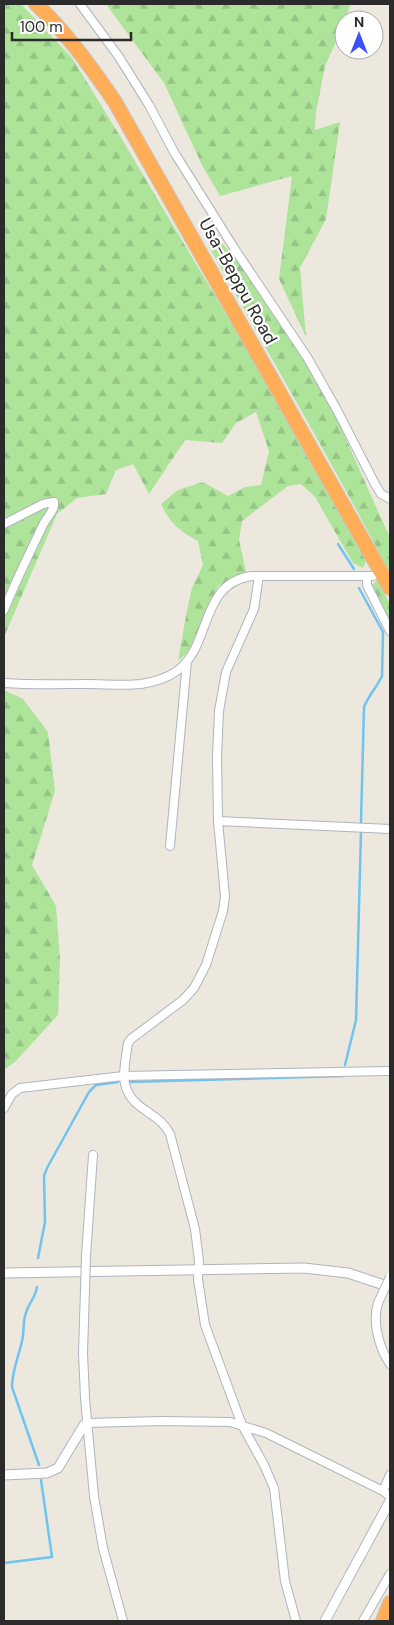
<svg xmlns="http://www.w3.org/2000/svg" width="394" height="1625" font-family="'DM Sans',sans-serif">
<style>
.forest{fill:url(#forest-firs)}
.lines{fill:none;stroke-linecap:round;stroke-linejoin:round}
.stream{stroke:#70c4f0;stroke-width:2.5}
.minor-casing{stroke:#b1b3bf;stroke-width:10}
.tertiary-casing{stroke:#b1b3bf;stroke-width:11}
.motorway-casing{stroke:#c8c8c8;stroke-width:16}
.minor{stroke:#fff;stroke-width:8}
.tertiary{stroke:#fff;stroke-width:9}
.motorway{stroke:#ffad57;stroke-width:14}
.minor-bridge-casing{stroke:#b1b3bf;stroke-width:10;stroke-linecap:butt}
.minor-bridge{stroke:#fff;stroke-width:8}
.labels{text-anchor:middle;stroke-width:4.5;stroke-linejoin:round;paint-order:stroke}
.street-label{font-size:18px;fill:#2b2b2b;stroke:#fff}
</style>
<defs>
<pattern id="forest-firs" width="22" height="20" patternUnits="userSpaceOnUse" patternTransform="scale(1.25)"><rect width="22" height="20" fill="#ade49a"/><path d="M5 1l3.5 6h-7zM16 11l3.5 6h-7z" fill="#95c485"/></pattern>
</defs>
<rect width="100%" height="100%" fill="#ede8de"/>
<!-- forest -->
<path class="forest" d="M4,4H21L72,58L120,136L253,360L346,521L366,561L363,568L353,563L315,497L301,484L288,486L242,521L239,540L246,572L218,586L188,652L178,661L187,610L192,588L203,565L198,541C179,531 170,523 161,504L178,490L203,482L228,496L245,487L261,485L269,451L256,412L236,423L222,443L185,440L149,494L133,464L116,470L106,494L77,498L57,514L4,637Z
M106,4H350L346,20H344V25L325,66L316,112L315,130L340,122L326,219L300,268L306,337L279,279L292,176L220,196L203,167L164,83Z
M211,230L280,311L337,419L390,538V573C332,462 269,355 208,245Z
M377,580L390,604V623L372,586Z
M4,690L23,699L48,732L55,791L32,865L56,906L60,960L58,1015L16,1061L4,1070Z"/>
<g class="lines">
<!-- stream -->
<path class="stream" d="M338,544L354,569
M359,588L383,632L382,676C377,687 368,696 364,707L361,822
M345,1065L356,1020L361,832
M129,1082L343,1076
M38,1258L45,1222L44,1176L47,1168L89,1092L96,1085L118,1082
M37,1287C36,1297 28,1304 26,1313C23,1320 24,1328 23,1336C20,1354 12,1369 12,1387L39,1465
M4,1563L52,1557L41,1480"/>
<defs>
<path id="minor" d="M80,4L119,57L149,105L174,152L234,248L307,357L337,410L375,484L381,494L390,499
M4,524L43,504L54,502C55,510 48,516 44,523C30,552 16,580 4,610
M259,576L254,609L226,672L219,711L217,756L218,821L225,896L223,911L206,965L194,988L183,1000L131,1039L128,1043C124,1072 117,1092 145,1110C156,1118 164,1122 170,1134L195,1229L199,1261L198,1279L205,1325L242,1425L264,1465L274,1488L285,1581L296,1621
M367,577V585L390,631
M4,683C32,685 60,684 88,684C105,684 124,686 141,684C154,682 167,678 177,671C212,646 199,584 251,576H373
M218,821L390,829
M170,846L187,661
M4,1108L12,1094L20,1088L123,1076L390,1071
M86,1256L93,1155
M85,1289L83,1353L85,1398L94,1496L103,1548L123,1621
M378,1303C372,1322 379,1348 390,1364
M88,1423L161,1421L230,1422L266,1433L383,1491L390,1496
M383,1491L390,1475
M363,1621L390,1574"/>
<path id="tertiary" d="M4,1273L304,1268L348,1273L390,1287
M4,1475L47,1473L58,1468L84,1425L88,1423
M325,1621L390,1501"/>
<path id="motorway" d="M36,4C67,33 91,67 115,102L390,588
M383,1621L390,1603"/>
</defs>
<!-- minor casing -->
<use href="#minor" class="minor-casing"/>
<!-- tertiary casing -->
<use href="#tertiary" class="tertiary-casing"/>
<!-- motorway casing -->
<use href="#motorway" class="motorway-casing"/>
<!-- minor -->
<use href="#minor" class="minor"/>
<!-- tertiary -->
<use href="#tertiary" class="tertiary"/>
<!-- motorway -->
<use href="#motorway" class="motorway"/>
<defs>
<path id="minor-bridge" d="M85,1289L86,1256
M378,1303L390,1277"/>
</defs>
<!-- minor-bridge casing -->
<use href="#minor-bridge" class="minor-bridge-casing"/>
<!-- minor-bridge -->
<use href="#minor-bridge" class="minor-bridge"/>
</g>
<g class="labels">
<!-- street labels -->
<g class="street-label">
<text transform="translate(238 281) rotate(61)" y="6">Usa-Beppu Road</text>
</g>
</g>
<!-- border -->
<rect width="394" height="1625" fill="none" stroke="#2b2b2b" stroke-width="10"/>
<!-- north arrow -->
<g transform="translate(359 35)"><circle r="24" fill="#ffffff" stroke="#aaaaaa"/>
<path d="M0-4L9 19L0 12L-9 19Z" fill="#3d51fb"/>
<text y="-8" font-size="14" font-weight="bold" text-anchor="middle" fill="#2b2b2b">N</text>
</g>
<!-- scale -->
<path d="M12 32v8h119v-8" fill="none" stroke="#2b2b2b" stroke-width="2.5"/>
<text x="20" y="32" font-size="15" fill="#2b2b2b" stroke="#ffffff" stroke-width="4" paint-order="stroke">100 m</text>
</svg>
